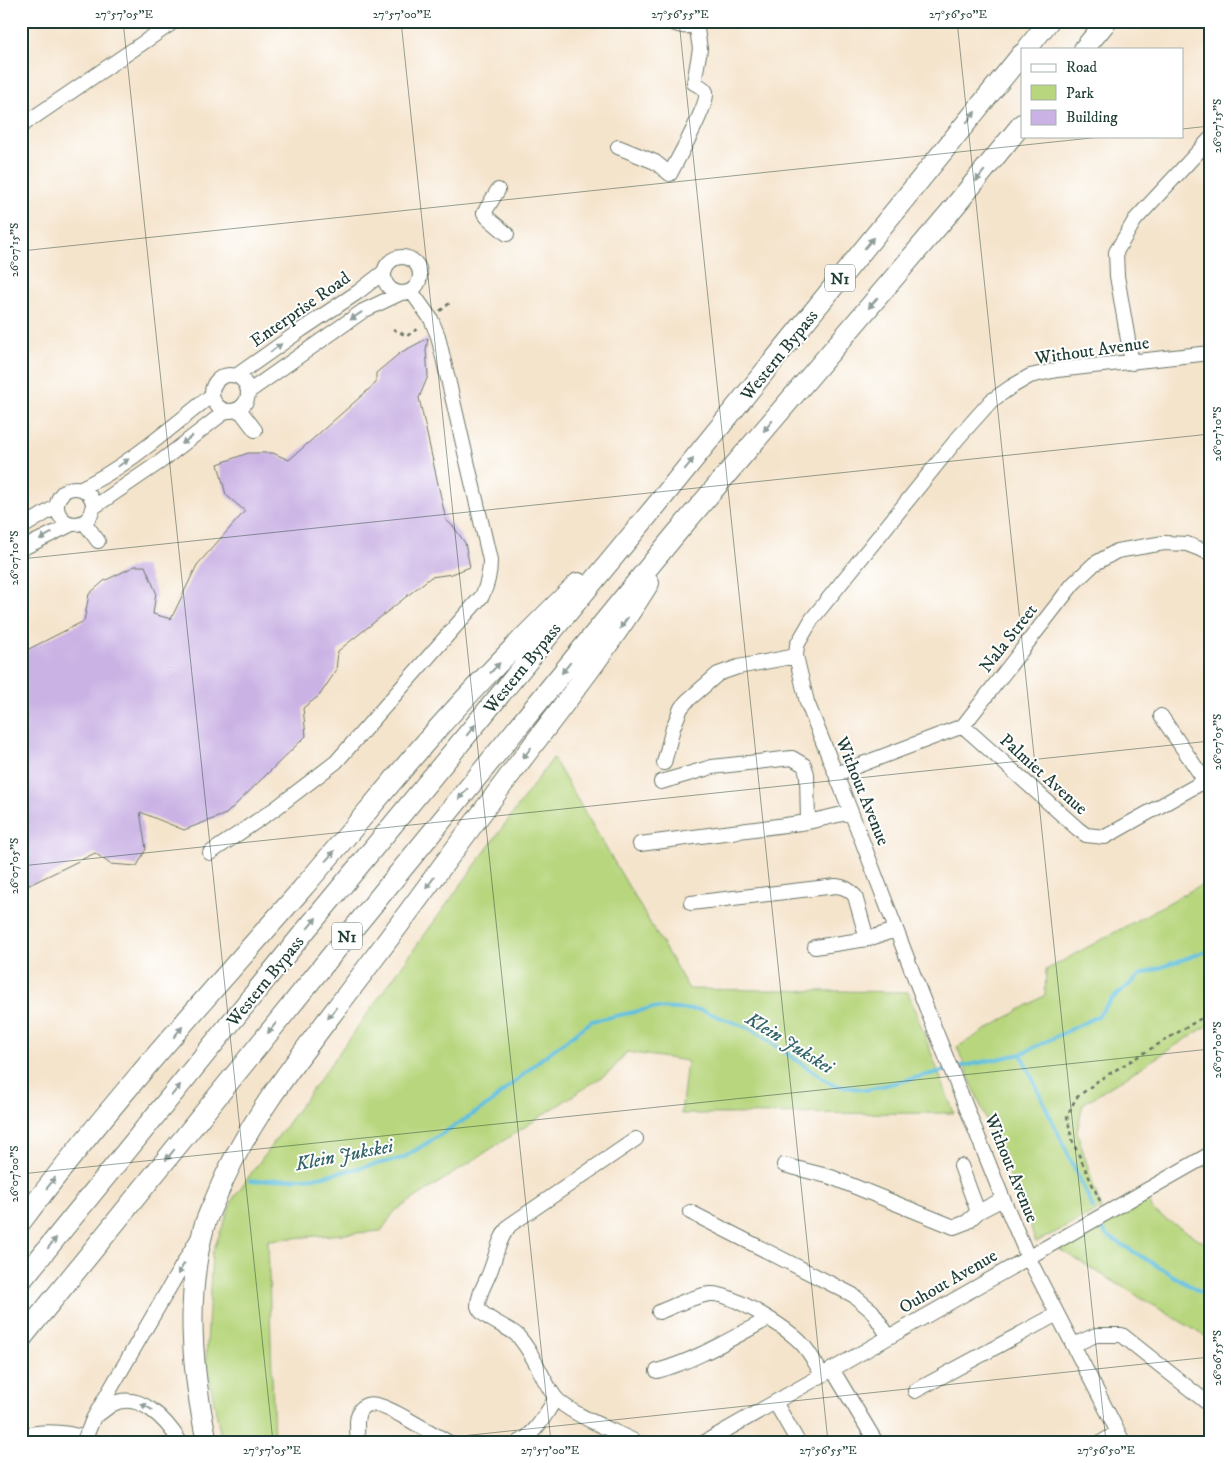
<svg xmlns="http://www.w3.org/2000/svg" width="1231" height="1463" font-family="'IM FELL DW Pica',serif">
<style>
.green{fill:#b7d67d;stroke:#6b8a58}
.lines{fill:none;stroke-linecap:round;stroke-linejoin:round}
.stream{stroke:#61bfdf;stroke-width:4}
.building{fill:#cab2e4}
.minor-casing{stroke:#6a7769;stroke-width:16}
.highway-casing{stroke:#6a7769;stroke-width:22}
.path{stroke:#6a7769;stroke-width:2.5;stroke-dasharray:4 4;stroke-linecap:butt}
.minor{stroke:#fff;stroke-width:14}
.highway{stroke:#fff;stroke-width:20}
.minor-bridge-casing{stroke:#6a7769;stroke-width:16;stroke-linecap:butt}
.minor-bridge{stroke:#fff;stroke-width:14}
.oneway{fill:#8f9e9a}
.ticks{fill:none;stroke:#1f3d34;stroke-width:1;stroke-opacity:0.45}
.labels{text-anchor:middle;stroke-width:4;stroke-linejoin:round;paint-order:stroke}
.shield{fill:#fff;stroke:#627771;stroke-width:1}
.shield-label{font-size:16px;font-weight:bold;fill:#1f3d34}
.street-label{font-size:18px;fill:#1f3d34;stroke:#fff}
.water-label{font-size:19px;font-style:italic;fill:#336467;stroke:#fff}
.neatline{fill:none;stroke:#1f3d34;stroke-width:2}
.ticks-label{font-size:12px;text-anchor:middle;fill:#1f3d34}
</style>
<rect width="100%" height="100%" fill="#fff"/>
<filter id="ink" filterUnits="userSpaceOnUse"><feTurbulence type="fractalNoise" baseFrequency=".02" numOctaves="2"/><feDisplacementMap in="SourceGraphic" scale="10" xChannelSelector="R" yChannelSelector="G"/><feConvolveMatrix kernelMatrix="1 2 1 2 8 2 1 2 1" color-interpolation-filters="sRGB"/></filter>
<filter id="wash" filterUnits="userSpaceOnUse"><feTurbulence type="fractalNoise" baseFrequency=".0096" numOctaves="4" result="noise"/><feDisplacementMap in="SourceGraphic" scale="20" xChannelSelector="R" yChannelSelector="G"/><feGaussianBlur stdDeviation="1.12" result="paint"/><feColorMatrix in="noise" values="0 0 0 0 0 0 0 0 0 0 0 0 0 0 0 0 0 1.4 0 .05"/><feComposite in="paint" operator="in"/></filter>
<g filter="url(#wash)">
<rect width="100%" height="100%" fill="#f5e4cc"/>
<!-- green -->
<path class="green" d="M553,758L689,989L908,992L954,1113L681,1114L687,1061L627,1052L611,1071L395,1211L381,1231L268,1240L274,1442H222L206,1362L212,1254L234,1197Z
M1210,880V1024L1083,1104L1077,1132L1101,1209L1036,1242L957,1047L1045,995L1046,970Z
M1148,1199L1154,1212L1210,1246V1339L1059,1249Z"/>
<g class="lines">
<!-- stream -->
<path class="stream" d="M1021,1054L1093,1208
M954,1068L1021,1054L1098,1016L1112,999L1142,974L1210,950
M251,1181L319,1177L403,1158L488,1105L541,1059L592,1021L653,1008L701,1010L751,1029L833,1085L866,1090L947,1070
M1103,1228L1106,1235L1210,1298"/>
</g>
<g id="blocks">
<!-- building -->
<path class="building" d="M428,338L426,350L428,376L419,398L446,520L454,527L465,543L470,567L452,574L431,577L338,651L336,671L319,696L303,708L306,736L226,814L184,830L140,812L146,849L137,866L110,864L95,853L21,889V653L84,621L89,594L104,581L135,566H145L156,592L153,614L171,619L197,565L245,511L226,495L218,464L248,453H273L289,460L376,383V373L400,353Z"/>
</g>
</g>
<g filter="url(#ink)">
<use href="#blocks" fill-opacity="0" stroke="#6a7769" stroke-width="1"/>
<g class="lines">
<defs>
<path id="minor" d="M669,21C681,27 688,29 699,21
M21,126L175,21
M618,147L655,162L670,174C677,160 709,104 706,92C704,87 699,86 694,83L700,49L696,23
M498,190L484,213L488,218L507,234
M384 275a18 18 0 1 1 36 0a18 18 0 1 1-36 0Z
M1132,363L1117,276L1116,252L1135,220L1210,139
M212 393a18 18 0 1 1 36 0a18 18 0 1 1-36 0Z
M236,376L301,330L358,292L385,271
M248,392L363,311L399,294
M239,409L255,430
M57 506a18 18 0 1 1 36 0a18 18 0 1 1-36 0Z
M81,488C127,467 172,426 212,395
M94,507L160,462L226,411
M84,522L98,541
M21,528L57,506
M21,549L72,524
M1161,716L1205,781
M963,726L1078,829L1086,835L1105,837L1210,778
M664,763L673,728L681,708L687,701L718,674L738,667L796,656
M836,774L963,726L1073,584L1094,564L1117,551L1164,543L1187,544L1210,553
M661,782L712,767L792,758L804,765L807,774L808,822
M640,844L808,822L851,812
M210,853L276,808L336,762L482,596C488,584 490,573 490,560L438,336L431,319L411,291
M691,903L836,886C844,887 849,889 855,896L867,939L896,930
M815,947L867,939
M784,1165L831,1177L954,1227L967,1222L978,1212L961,1166
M690,1212L853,1295L872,1311L889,1337
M978,1212L1003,1199
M659,1312C675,1306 692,1296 710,1294C731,1292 789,1329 803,1345C811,1354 816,1365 822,1374
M1073,1345L1096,1335H1122L1210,1405
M832,1369L876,1442
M657,1371C697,1360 732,1338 768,1319
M915,1391L1057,1314
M775,1402L798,1442
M99,1414C103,1411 107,1408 111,1405C139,1389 167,1421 180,1442
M87,1434L93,1419L197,1240
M358,1442C357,1435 357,1429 357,1422C359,1388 395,1412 411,1421C423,1428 436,1435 448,1442
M519,1442C536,1434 546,1413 556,1398
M636,1442C617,1432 567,1413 555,1397C541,1378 534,1353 517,1335C507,1326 481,1318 478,1306C478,1293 487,1281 491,1269C497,1253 499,1238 510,1225L636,1139
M705,1442L1210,1154
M1102,1442L1118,1432
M1123,1442L1028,1257L1003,1199L924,1002L851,812L807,702L796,656L797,645L812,619L958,438L991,401L1011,387L1030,376L1057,370L1210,353"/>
<path id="highway" d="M1027,49L1049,21
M1084,49L1107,21
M21,1222C108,1106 206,998 301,890C343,841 383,792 425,743C473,688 525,635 578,583
M21,1281L301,936L659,502L1022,54
M21,1339L331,956L675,535L950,212L1022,124
M21,1439C44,1433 65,1434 87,1442
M207,1442C192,1371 185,1298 204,1227C207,1216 213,1205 217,1195C250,1115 306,1049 357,981C410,911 461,840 513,771C560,709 608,649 649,583"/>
</defs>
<!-- minor casing -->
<use href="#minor" class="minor-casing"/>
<!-- highway casing -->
<use href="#highway" class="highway-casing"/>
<!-- path -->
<path class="path" d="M440,311L451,302
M393,329L407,336L420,327
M1100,1201L1072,1140L1067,1116L1076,1098L1099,1080L1210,1013"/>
<!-- minor -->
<use href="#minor" class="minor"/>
<!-- highway -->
<use href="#highway" class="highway"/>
<defs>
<path id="minor-bridge" d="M83,1442L87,1434"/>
</defs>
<!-- minor-bridge casing -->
<use href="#minor-bridge" class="minor-bridge-casing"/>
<!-- minor-bridge -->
<use href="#minor-bridge" class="minor-bridge"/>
</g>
<!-- one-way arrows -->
<defs><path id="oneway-solid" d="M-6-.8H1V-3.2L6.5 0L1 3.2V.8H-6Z" transform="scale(1.25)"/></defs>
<g class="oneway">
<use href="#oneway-solid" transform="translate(971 117) rotate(-51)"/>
<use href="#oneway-solid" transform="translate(980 176) rotate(129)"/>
<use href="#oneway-solid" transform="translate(869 243) rotate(-51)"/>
<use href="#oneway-solid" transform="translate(873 303) rotate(130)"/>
<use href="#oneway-solid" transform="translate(356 316) rotate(146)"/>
<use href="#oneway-solid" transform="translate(276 348) rotate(-36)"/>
<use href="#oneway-solid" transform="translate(768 426) rotate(130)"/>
<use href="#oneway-solid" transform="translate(187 440) rotate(142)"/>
<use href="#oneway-solid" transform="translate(123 463) rotate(-35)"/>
<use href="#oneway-solid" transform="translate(689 464) rotate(-51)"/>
<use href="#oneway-solid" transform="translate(46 536) rotate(151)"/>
<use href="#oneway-solid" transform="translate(624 623) rotate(124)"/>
<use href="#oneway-solid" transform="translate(495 668) rotate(-47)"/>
<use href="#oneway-solid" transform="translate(566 668) rotate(129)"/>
<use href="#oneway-solid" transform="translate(471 730) rotate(-51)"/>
<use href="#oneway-solid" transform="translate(527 753) rotate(127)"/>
<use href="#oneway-solid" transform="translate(463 794) rotate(129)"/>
<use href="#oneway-solid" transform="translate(330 856) rotate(-49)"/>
<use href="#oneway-solid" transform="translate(430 883) rotate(126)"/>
<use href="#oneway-solid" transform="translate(312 923) rotate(-51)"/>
<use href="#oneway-solid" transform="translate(332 1013) rotate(127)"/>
<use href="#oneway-solid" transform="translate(272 1028) rotate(129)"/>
<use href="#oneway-solid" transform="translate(178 1032) rotate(-50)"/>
<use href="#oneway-solid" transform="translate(176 1090) rotate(-51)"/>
<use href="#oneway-solid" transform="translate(170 1155) rotate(129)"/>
<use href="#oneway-solid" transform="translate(51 1183) rotate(-52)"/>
<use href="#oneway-solid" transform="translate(52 1243) rotate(-51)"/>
<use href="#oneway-solid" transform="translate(181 1269) rotate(119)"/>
<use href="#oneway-solid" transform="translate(147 1407) rotate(-152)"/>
</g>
</g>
<!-- ticks -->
<path class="ticks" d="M123,21L273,1442M401,21L551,1442M679,21L828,1442M957,21L1106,1442M1182,129L1210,126M21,251L1110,136M21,559L1210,434M21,866L1210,741M21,1174L1210,1049M405,1442L1210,1357"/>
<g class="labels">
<!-- shield labels -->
<g class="shield">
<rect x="825" y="264.5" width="30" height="27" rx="4"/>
<rect x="332" y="922.5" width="30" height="27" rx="4"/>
</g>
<g class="shield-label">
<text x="840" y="284">N1</text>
<text x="347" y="942">N1</text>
</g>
<!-- street labels -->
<g class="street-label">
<text transform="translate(300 309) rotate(-35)" y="6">Enterprise Road</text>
<text transform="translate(1092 350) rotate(-8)" y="6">Without Avenue</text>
<text transform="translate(779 355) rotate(-51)" y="6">Western Bypass</text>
<text transform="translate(1008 638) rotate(-52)" y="6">Nala Street</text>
<text transform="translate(522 668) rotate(-51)" y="6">Western Bypass</text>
<text transform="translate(1044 774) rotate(42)" y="6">Palmiet Avenue</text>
<text transform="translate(863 791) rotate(68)" y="6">Without Avenue</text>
<text transform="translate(265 981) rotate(-51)" y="6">Western Bypass</text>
<text transform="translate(1012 1168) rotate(68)" y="6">Without Avenue</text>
<text transform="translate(948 1281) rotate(-30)" y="6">Ouhout Avenue</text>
</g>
<!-- water labels -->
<g class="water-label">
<text transform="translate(790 1042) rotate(32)" y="7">Klein Jukskei</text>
<text transform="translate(344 1154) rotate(-11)" y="7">Klein Jukskei</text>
</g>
</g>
<!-- margin -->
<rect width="1231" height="1463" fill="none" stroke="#fff" stroke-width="55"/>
<!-- legend -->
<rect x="1021" y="48" width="162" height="90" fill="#ffffff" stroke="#a5b1ae"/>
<rect x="1031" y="64" width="25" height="8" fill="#ffffff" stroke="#a5b1ae"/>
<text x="1066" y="72" font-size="15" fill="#1f3d34">Road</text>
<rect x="1031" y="85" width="25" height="15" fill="#b7d67d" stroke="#a5b1ae"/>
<text x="1066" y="98" font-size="15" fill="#1f3d34">Park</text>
<rect x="1031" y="110" width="25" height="15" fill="#cab2e4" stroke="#a5b1ae"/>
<text x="1066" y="122" font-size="15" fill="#1f3d34">Building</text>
<rect x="28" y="28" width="1176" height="1408" class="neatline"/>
<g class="ticks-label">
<text x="124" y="18">27°57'05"E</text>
<text x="402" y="18">27°57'00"E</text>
<text x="680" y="18">27°56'55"E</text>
<text x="958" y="18">27°56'50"E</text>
<text transform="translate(1217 126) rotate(-90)" y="4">26°07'15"S</text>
<text transform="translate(14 250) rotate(-90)" y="4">26°07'15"S</text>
<text transform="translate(1217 434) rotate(-90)" y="4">26°07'10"S</text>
<text transform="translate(14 558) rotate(-90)" y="4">26°07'10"S</text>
<text transform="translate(1217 742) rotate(-90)" y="4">26°07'05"S</text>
<text transform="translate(14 866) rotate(-90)" y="4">26°07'05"S</text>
<text transform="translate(1217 1050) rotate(-90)" y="4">26°07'00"S</text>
<text transform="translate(14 1174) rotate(-90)" y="4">26°07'00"S</text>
<text transform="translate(1217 1358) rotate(-90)" y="4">26°06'55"S</text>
<text x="272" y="1454">27°57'05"E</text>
<text x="550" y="1454">27°57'00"E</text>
<text x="828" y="1454">27°56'55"E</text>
<text x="1106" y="1454">27°56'50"E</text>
</g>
</svg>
